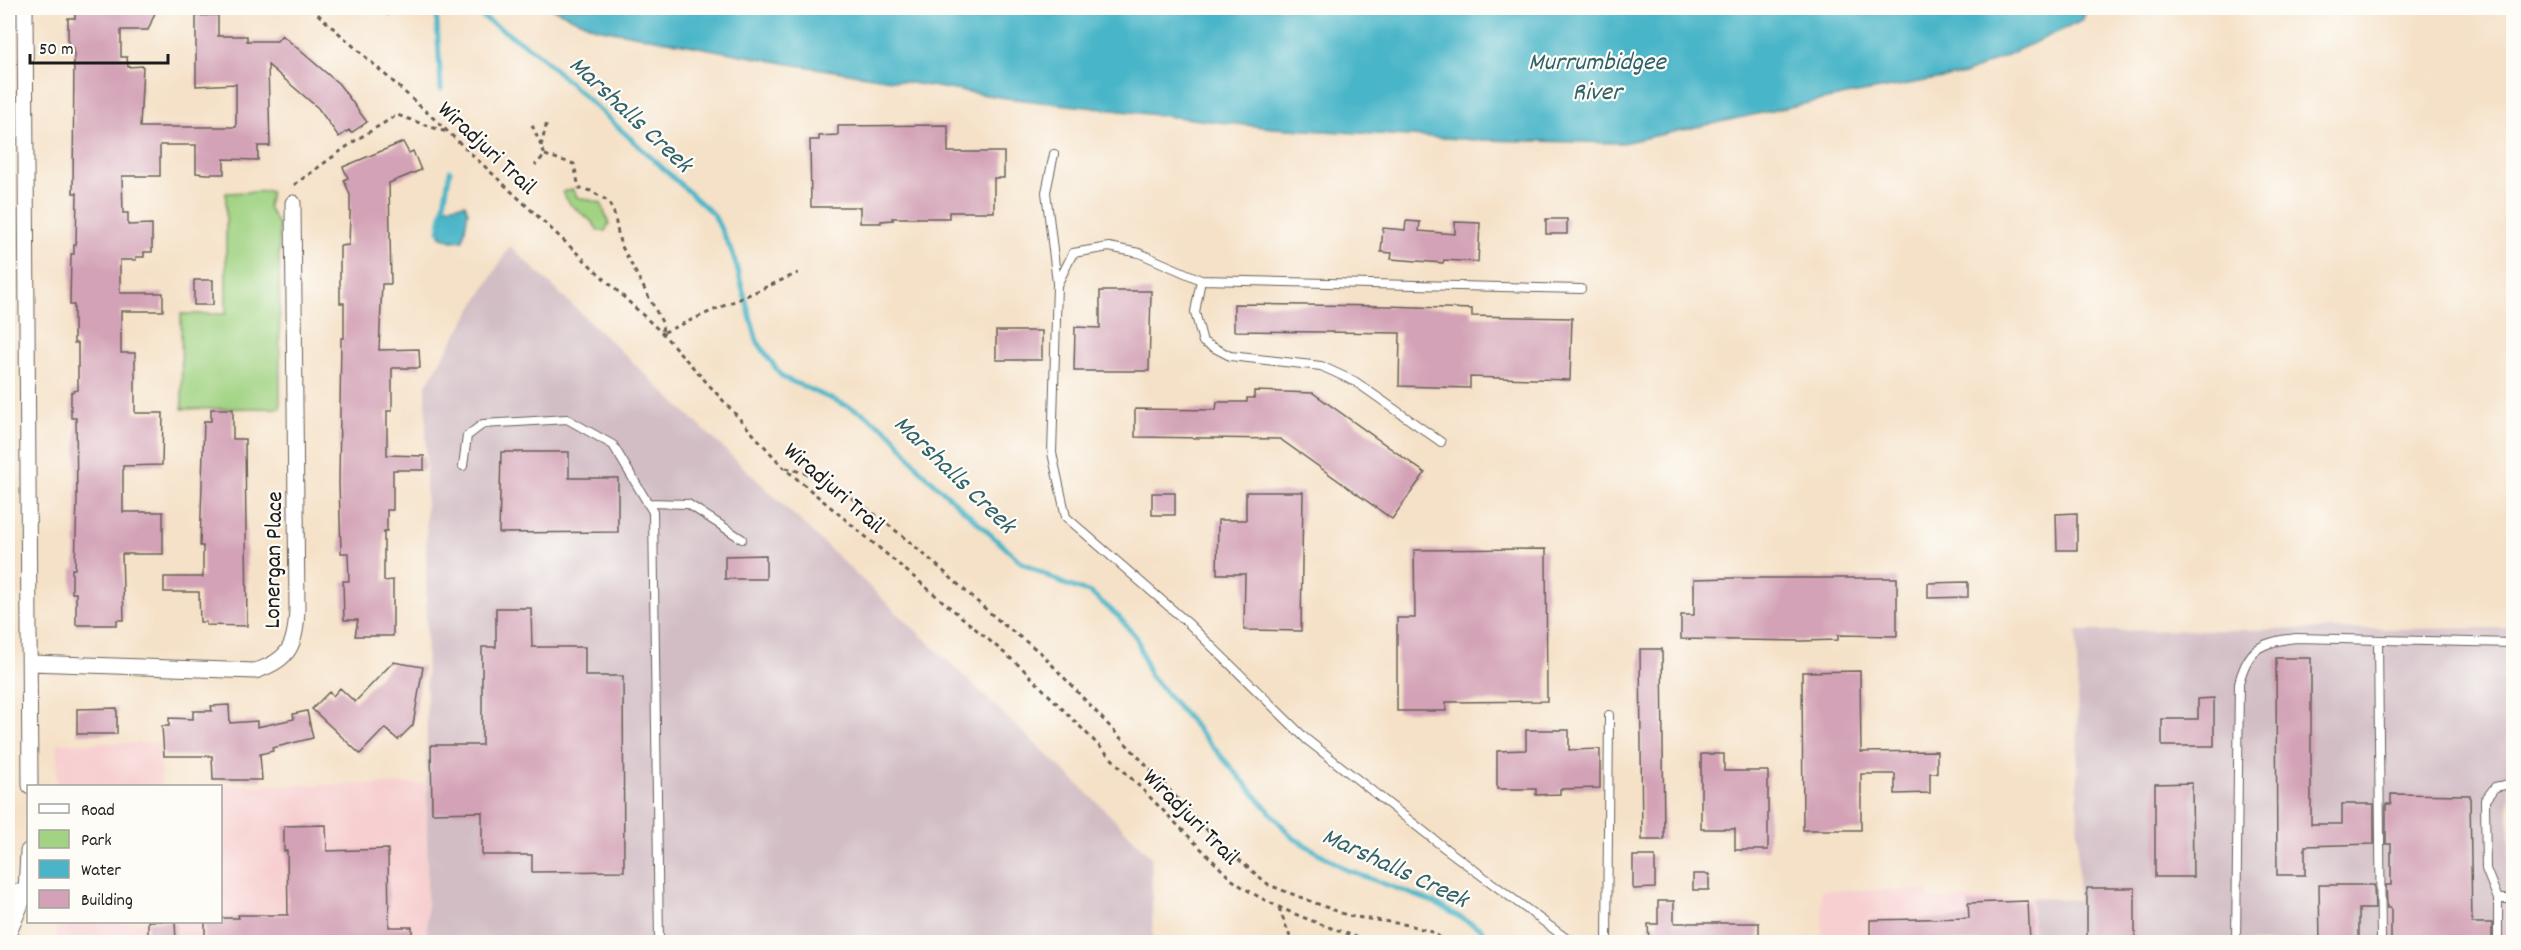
<svg xmlns="http://www.w3.org/2000/svg" width="2521" height="950" font-family="Dekko,sans-serif">
<style>
.built{fill:#f7cfd0}
.industrial{fill:#d2bdc5}
.green{fill:#a1d383;stroke:#5e7850;stroke-width:1.5}
.water{fill:#4ab5c8;stroke:#336872;stroke-width:1.5}
.lines{fill:none;stroke-linecap:round;stroke-linejoin:round}
.stream{stroke:#4ab5c8;stroke-width:5}
.building{fill:#d3a2b6}
.lane-casing{stroke:#686158;stroke-width:10}
.street-casing{stroke:#686158;stroke-width:17}
.path{stroke:#686158;stroke-width:3;stroke-dasharray:4.5 4.5;stroke-linecap:butt}
.lane{stroke:#fff;stroke-width:8}
.street{stroke:#fff;stroke-width:15}
.labels{text-anchor:middle;stroke-width:4.5;stroke-linejoin:round;paint-order:stroke}
.street-label{font-size:24px;fill:#1c1c1c;stroke:#fdfcf7}
.water-label{font-size:26px;font-style:italic;fill:#316169;stroke:#fdfcf7}
</style>
<rect width="100%" height="100%" fill="#fdfcf7"/>
<filter id="ink" filterUnits="userSpaceOnUse"><feTurbulence type="fractalNoise" baseFrequency=".0167" numOctaves="2"/><feDisplacementMap in="SourceGraphic" scale="12" xChannelSelector="R" yChannelSelector="G"/><feConvolveMatrix kernelMatrix="1 2 1 2 8 2 1 2 1" color-interpolation-filters="sRGB"/></filter>
<filter id="wash" filterUnits="userSpaceOnUse"><feTurbulence type="fractalNoise" baseFrequency=".008" numOctaves="4" result="noise"/><feDisplacementMap in="SourceGraphic" scale="24" xChannelSelector="R" yChannelSelector="G"/><feGaussianBlur stdDeviation="1.35" result="paint"/><feColorMatrix in="noise" values="0 0 0 0 0 0 0 0 0 0 0 0 0 0 0 0 0 1.4 0 .05"/><feComposite in="paint" operator="in"/></filter>
<g filter="url(#wash)">
<rect width="100%" height="100%" fill="#f5e1c7"/>
<!-- built -->
<path class="built" d="M57,743H160L161,786L425,784L427,942H56V922H220V786H57Z
M1821,890H1928L1929,899L2031,898L2033,942H1823Z"/>
<!-- industrial -->
<path class="industrial" d="M510,246L1100,805L1151,857L1153,942H427L426,385Z
M2509,628V942H2033L2031,898L2078,900L2077,631Z"/>
<!-- green -->
<path class="green" d="M572,189L577,197L601,203L609,224L605,231H598C591,214 569,211 563,192Z
M271,191L268,207L279,226L280,408L182,409L181,314H226V193Z"/>
<!-- water -->
<path class="water" d="M550,8H2087L2082,21L1965,74L1846,95L1622,143L1478,140L1272,128L1006,98L790,64L596,28Z
M465,204L468,211L463,240L452,241L440,236L445,207Z"/>
<g class="lines">
<!-- stream -->
<path class="stream" d="M436,8L441,89
M469,8L536,52L714,215L733,254L757,341L782,377L863,413L891,433L922,472L1021,562L1064,584L1091,593L1118,616L1137,638L1149,674L1292,837L1347,870L1433,902L1481,929L1490,942
M439,231L450,171"/>
</g>
<g id="blocks">
<!-- building -->
<path class="building" d="M75,8H157L148,30H121V57H127L128,67L143,66L140,127H236V84L196,86V16L218,15V36H247V41H277L282,35L339,84L367,122L351,133L349,130L339,137L318,108L268,65L270,146H258V160L224,159V174H206L196,173V145H160V176H122L123,213H128V225L152,224V252H144V257H136V260H120V293H163V311H121V353H135V413H163L162,465L123,466V512H163V554H122L124,620H117V625H76V593H72V569H75L77,499L76,418H71V392L78,390V343H74V305H70L71,254H74V245H76L77,193H73L74,48H68V18H75Z
M948,125V152H1004V178H994V212H949V218H892L893,220L881,221V223H860V207H811L810,140H819V136L838,135V126Z
M403,142L409,153L413,151L421,170L389,183L391,284H382L379,350L419,349L420,368H392V411H387V455L424,456V470H393V510H387V531H384V581L393,580V636H355L358,620H344L343,581H349L348,553H341L339,483L341,338H344V303H340V246L349,245L350,214V195L344,180L348,178L343,167Z
M1546,219H1567V234H1546Z
M1406,221L1420,222L1419,231L1455,234V222L1480,223L1478,262L1444,260L1443,263L1391,259L1392,253L1381,252L1383,228L1405,230Z
M194,280H213V305H194Z
M1100,291H1151L1149,371H1074L1075,327L1100,328Z
M1234,304L1387,306L1472,309V316L1572,318L1570,380L1470,377V388L1399,386L1400,333L1234,331Z
M996,331H1042V360H996Z
M1254,391L1313,393L1425,473L1392,519L1280,439L1135,437V409L1216,410L1217,402H1247V398H1254Z
M211,409H233V439H245L247,626L206,625V622H200L199,592H164V577H203V546H200L204,421H211Z
M501,452H569V478H618V532L499,533Z
M1246,492H1303L1301,631L1244,630L1245,574H1217L1218,520H1246Z
M1152,493H1175V515H1152Z
M2077,513V550H2057L2056,514Z
M1546,549L1547,701L1446,702V711H1397V618H1415L1414,550Z
M766,555V579H725V556Z
M1733,578H1897V636L1838,635V640L1802,641L1681,639V615H1694V579Z
M1968,582V597L1928,598V583Z
M496,608H531L532,647H585V676H623L624,871L532,872V855H482V812L432,813L431,745H482V647H496Z
M1640,649H1662L1664,840H1642Z
M2276,658H2311V824H2342V804H2374V844L2305,846V875H2277Z
M393,662L423,667L413,725L398,740L385,728L360,754L312,709L329,692L333,696L340,688L355,702Z
M1860,671L1861,752L1937,751V773H1930V793L1895,794V774H1861V830H1803L1802,672Z
M2214,698V746H2162V719H2198V699Z
M229,705L230,723L257,721V727L294,719L293,714L307,711L313,738L272,748L273,751L260,754L262,780H213L212,756H164L162,726H169V718L193,719V711H212L211,706Z
M117,708V734H77V709Z
M1526,730H1569V750L1600,749V788L1560,789V794L1536,795V789H1497V751L1526,750Z
M1701,754H1724V771H1768V850H1735V829H1701Z
M2192,783L2193,877H2155V784Z
M2391,794L2470,795L2472,923H2492V942H2391V908H2387L2386,885H2391V844H2386V804H2391Z
M326,825L327,851L388,849L389,927H412V942H205V921H220V918H239L238,915H288L287,851H284V826Z
M1633,856H1655V888L1633,889Z
M1693,874H1709V890H1693Z
M2319,885H2374L2375,909H2359V942H2320Z
M2087,888H2135V942H2087Z
M1658,901H1674V923H1759V942H1649L1648,924H1658Z
M2028,901L2030,942H1870V920L1969,918L1968,903Z
M148,921H175L176,942H148Z"/>
</g>
</g>
<g filter="url(#ink)">
<use href="#blocks" fill-opacity="0" stroke="#686158" stroke-width="1.5"/>
<g class="lines">
<defs>
<path id="lane" d="M1054,154L1046,192L1057,283
M1201,280L1581,289
M1441,442L1356,382L1321,366L1230,356L1203,342L1195,312L1201,280L1139,253L1109,247L1073,253L1057,285L1052,453L1066,517L1189,624L1306,739L1446,849L1571,942
M463,466L467,436L483,424L567,419L613,445L653,512L659,942
M647,503L688,504L742,539
M2378,640L2381,942
M2498,899H2514
M1607,942L1609,715
M2236,942L2239,683C2248,648 2261,642 2296,638L2514,643
M2498,942V899L2486,869L2485,800L2495,787L2514,783"/>
<path id="street" d="M25,8L30,786
M31,663L255,671C291,660 296,643 297,608L293,203
M8,892H26
M8,935L26,892L28,851"/>
</defs>
<!-- lane casing -->
<use href="#lane" class="lane-casing"/>
<!-- street casing -->
<use href="#street" class="street-casing"/>
<!-- path -->
<path class="path" d="M311,8L430,115L662,333L784,468L1021,667L1231,879C1273,910 1322,924 1370,942
M380,8L389,15
M532,125L545,155L535,165
M541,146L547,122
M545,155L574,164L579,188L591,191L608,201L614,213L620,243L663,324L662,333L798,273
M294,185L356,140L397,115L446,132
M786,468C854,481 948,578 1003,624L1041,653L1219,843L1269,885L1349,916L1409,925L1432,932L1447,942
M8,589V800
M1279,908L1292,942"/>
<!-- lane -->
<use href="#lane" class="lane"/>
<!-- street -->
<use href="#street" class="street"/>
</g>
</g>
<g class="labels">
<!-- street labels -->
<g class="street-label">
<text transform="translate(488 147) rotate(43)" y="8">Wiradjuri Trail</text>
<text transform="translate(835 487) rotate(41)" y="8">Wiradjuri Trail</text>
<text transform="translate(272 560) rotate(-89)" y="8">Lonergan Place</text>
<text transform="translate(1192 816) rotate(45)" y="8">Wiradjuri Trail</text>
</g>
<!-- water labels -->
<g class="water-label">
<text x="1597" y="69">Murrumbidgee<tspan x="1597" dy="30">River</tspan></text>
<text transform="translate(632 113) rotate(43)" y="9">Marshalls Creek</text>
<text transform="translate(956 473) rotate(44)" y="9">Marshalls Creek</text>
<text transform="translate(1396 866) rotate(25)" y="9">Marshalls Creek</text>
</g>
</g>
<!-- margin -->
<rect width="2521" height="950" fill="none" stroke="#fdfcf7" stroke-width="30"/>
<!-- legend -->
<rect x="27" y="785" width="195" height="138" fill="#fdfcf7" stroke="#a3a29f" stroke-width="1.5"/>
<rect x="39" y="804" width="30" height="9" fill="#ffffff" stroke="#a3a29f" stroke-width="1.5"/>
<text x="81" y="815" font-size="18" fill="#1c1c1c">Road</text>
<rect x="39" y="830" width="30" height="18" fill="#a1d383" stroke="#a3a29f" stroke-width="1.5"/>
<text x="81" y="845" font-size="18" fill="#1c1c1c">Park</text>
<rect x="39" y="860" width="30" height="18" fill="#4ab5c8" stroke="#a3a29f" stroke-width="1.5"/>
<text x="81" y="875" font-size="18" fill="#1c1c1c">Water</text>
<rect x="39" y="890" width="30" height="18" fill="#d3a2b6" stroke="#a3a29f" stroke-width="1.5"/>
<text x="81" y="905" font-size="18" fill="#1c1c1c">Building</text>
<!-- scale -->
<path d="M30 54v9h138v-9" fill="none" stroke="#1c1c1c" stroke-width="3"/>
<text x="39" y="54" font-size="18" fill="#1c1c1c" stroke="#fdfcf7" stroke-width="4.5" paint-order="stroke">50 m</text>
</svg>
